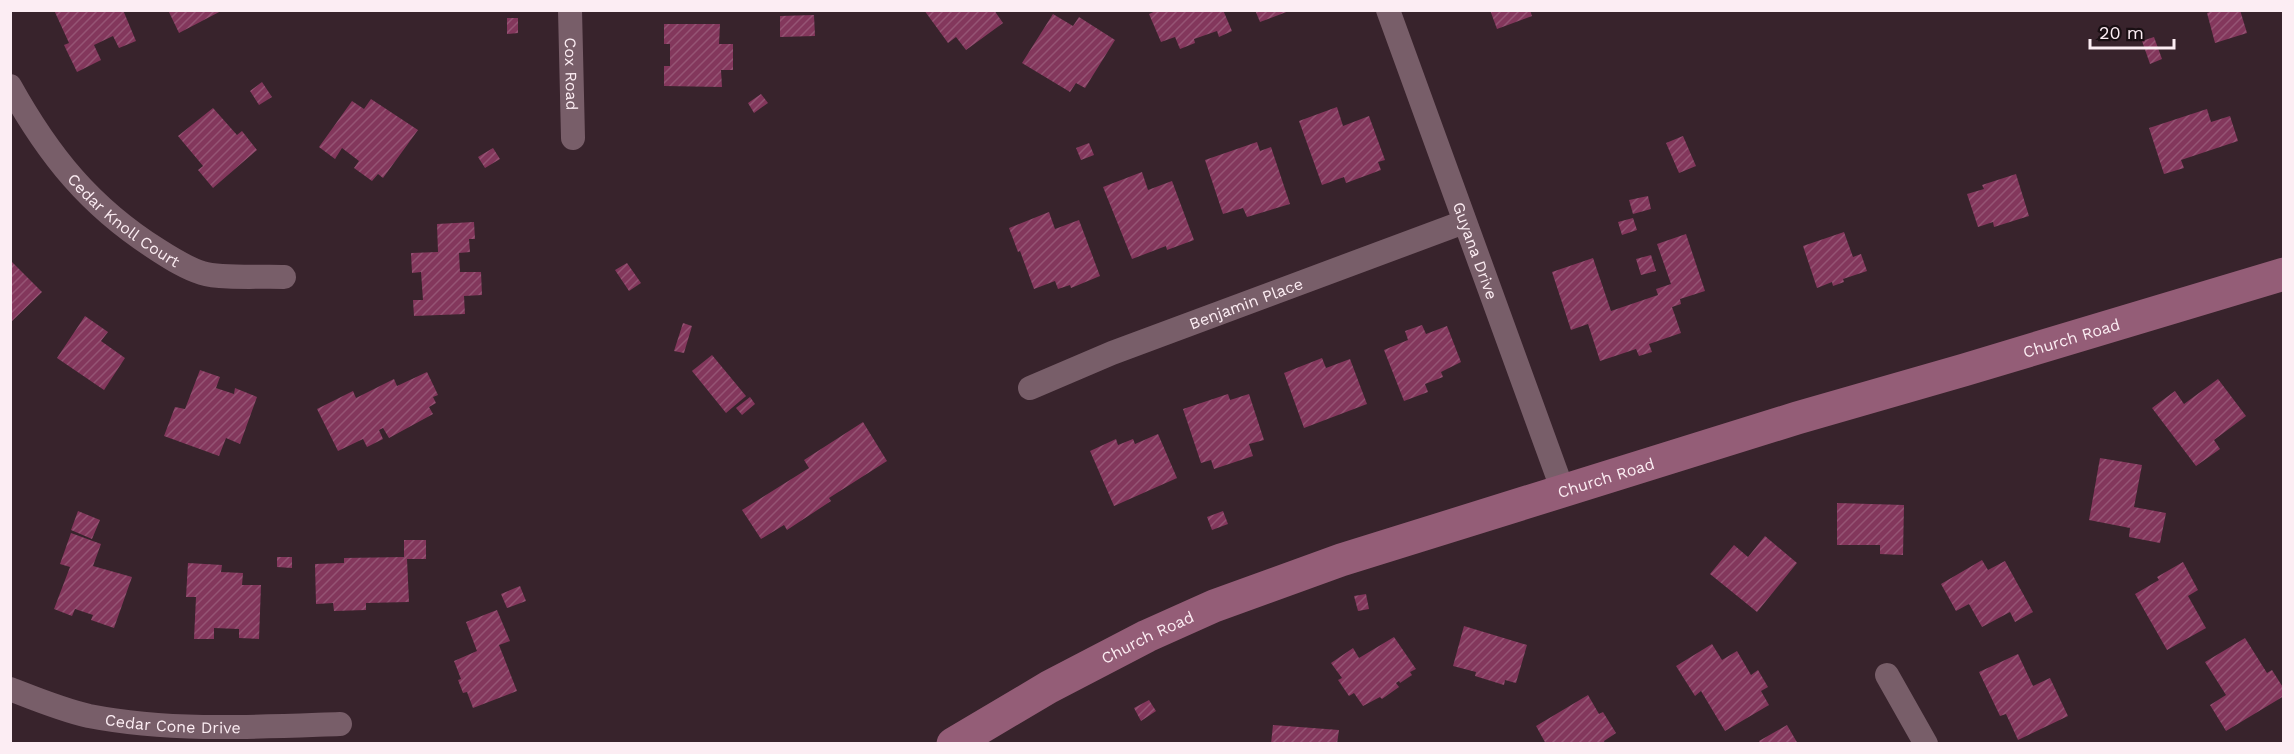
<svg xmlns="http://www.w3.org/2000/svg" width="2294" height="754" font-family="'Work Sans',sans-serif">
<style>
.building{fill:url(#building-hatch)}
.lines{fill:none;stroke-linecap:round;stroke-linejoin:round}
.street{stroke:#785e69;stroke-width:24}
.secondary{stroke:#945d77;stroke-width:33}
.labels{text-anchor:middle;stroke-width:6;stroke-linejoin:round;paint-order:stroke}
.street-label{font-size:16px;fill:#fcedf3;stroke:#190f13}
</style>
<defs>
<pattern id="building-hatch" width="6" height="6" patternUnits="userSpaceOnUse" patternTransform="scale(1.5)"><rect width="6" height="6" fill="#83375c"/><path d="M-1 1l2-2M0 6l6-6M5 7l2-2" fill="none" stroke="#955474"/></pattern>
</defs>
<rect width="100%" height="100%" fill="#38232c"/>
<!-- building -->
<path class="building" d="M54,10H123L136,41L119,48L113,36L94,45L101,60L77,72L64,45L69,43Z
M168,10H223L179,33Z
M924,10H994L1003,23L966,50L956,37L948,43Z
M1158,10H1223L1232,31L1219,37L1217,31L1194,39L1195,43L1180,49L1175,37L1161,42L1149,14Z
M1255,10H1289V11L1260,22Z
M1490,10H1530L1532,16L1497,29Z
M2216,10H2240L2247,33L2215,43L2207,13Z
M1053,14L1073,26L1079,17L1115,40L1085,88L1076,83L1070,92L1022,63Z
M814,15L815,36L780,37V16Z
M507,18H518V33L507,34Z
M664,24H720L719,44H733V70H721L722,87L664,86V66H670V44H664Z
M2154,37L2162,59L2150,64L2142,41Z
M262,82L272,97L259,105L250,91Z
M761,94L768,103L754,113L748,103Z
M371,99L418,130L383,178L378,174L372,181L354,168L359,161L342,148L335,159L319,147L352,101L364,109Z
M1337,107L1343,126L1369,116L1385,160L1378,162L1381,170L1346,183L1344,177L1322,185L1299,121Z
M213,108L237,135L242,131L257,150L213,188L198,170L203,166L178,136Z
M2207,109L2211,122L2230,116L2238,141L2181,160L2184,168L2164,174L2149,128Z
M1683,136L1696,166L1679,173L1666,143Z
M1257,142L1260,151L1271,147L1290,204L1247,217L1243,208L1223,214L1205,160Z
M1089,143L1094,155L1081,160L1076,148Z
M493,148L500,159L485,168L478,157Z
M1142,172L1148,190L1172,181L1194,240L1167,250L1166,246L1132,259L1103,187Z
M2016,174L2029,216L1994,227L1993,222L1978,227L1967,194L1984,189L1982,185Z
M1648,196L1651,209L1633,214L1629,200Z
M1049,212L1055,229L1079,220L1100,276L1071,288L1070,285L1058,289L1055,281L1034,289L1020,251L1018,252L1009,228Z
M1633,218L1637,230L1622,235L1618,222Z
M474,222L475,239H469L470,252L459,253L460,272H481L482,295L464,296L465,314L414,316L413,300H423L421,272L412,273L411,253L438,252L437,224Z
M1844,232L1853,257L1861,254L1867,271L1843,279L1844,282L1833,286L1832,282L1817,288L1803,246Z
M1686,234L1705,291L1680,299L1681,304L1672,307L1681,333L1649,344L1652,352L1639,356L1636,349L1600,361L1588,324L1571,330L1552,272L1593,258L1611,311L1658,295L1656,289L1671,284L1657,244Z
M1651,255L1656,271L1641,275L1636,259Z
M10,260L42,292L10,323Z
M627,263L641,283L629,291L615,270Z
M85,316L108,332L101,341L125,358L104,390L57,358Z
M683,323L692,326L684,353L674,351Z
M1422,325L1426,334L1447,326L1461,362L1441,372L1443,377L1425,384L1428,392L1404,401L1384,350L1408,340L1405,331Z
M712,355L746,396L726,413L692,371Z
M1322,358L1326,368L1350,359L1367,404L1304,428L1284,373Z
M200,370L220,377L216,388L234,394L235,388L257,397L240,444L226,438L219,456L164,436L175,407L185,409Z
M427,372L438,395L433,397L436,403L429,407L433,414L389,438L383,428L379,430L383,439L367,447L363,439L338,451L317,409L353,391L356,398L394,379L397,386Z
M2218,379L2246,416L2214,440L2220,449L2196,466L2152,408L2175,391L2184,404Z
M1228,394L1230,400L1249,394L1264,440L1249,444L1253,456L1214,469L1211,460L1201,463L1183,409Z
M750,397L755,404L742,415L736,408Z
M863,422L887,461L829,498L831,501L787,530L784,525L761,539L742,510L809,468L804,460Z
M1158,434L1177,478L1114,506L1090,451L1116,439L1118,445L1133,439L1135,444Z
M2100,458L2142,465L2134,507L2166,513L2160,543L2129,537L2130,528L2089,520Z
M1837,503L1904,505L1903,555L1880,554V545H1837Z
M78,511L100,520L92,539L71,530Z
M1223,511L1228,524L1212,530L1207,517Z
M71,533L101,544L93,566L132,577L114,628L91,620L93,615L75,609L72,616L54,609L70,567L60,564Z
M1765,536L1797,563L1757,612L1710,574L1734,545L1748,557Z
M404,540H426V559H407L409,602L366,603V610L334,611L333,603L316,604L315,564L344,563V558L404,557Z
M277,557H292V568L277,567Z
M1982,560L1988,570L2005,561L2033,612L2015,622L2010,612L1982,627L1969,604L1956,611L1941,584Z
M2183,562L2198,590L2188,596L2206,628L2167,650L2135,594L2159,580L2157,577Z
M188,563L222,565L221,572L243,573L242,585H261L259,639L239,638V629L214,628V639H194L196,597H186Z
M520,586L526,601L507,608L501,594Z
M1366,594L1369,609L1358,611L1354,596Z
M497,610L510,641L499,645L517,691L473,708L467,692L463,693L458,680L461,679L454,661L477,651L466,622Z
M1464,626L1527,645L1516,683L1505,680L1504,685L1475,676L1476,672L1453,666Z
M1394,637L1416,669L1410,672L1412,675L1400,683L1399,681L1396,683L1399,687L1382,699L1380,697L1363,706L1354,693L1349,696L1338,680L1342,678L1331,663L1353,648L1359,658Z
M2245,638L2267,673L2272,670L2284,689V696L2226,731L2210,705L2226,695L2205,662Z
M1712,644L1722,660L1737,651L1751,675L1758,670L1768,687L1761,691L1769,705L1725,731L1701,691L1695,696L1676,666Z
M2018,654L2033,686L2050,678L2068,716L2018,740L2006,714L2000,716L1979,672Z
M1588,695L1599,714L1603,712L1616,733L1604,741L1605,744H1546L1536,726Z
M1149,700L1156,711L1141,721L1134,708Z
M1273,725L1339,730L1337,744H1271Z
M1787,725L1798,744H1761L1759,741Z"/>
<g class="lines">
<!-- street -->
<g class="street">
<path id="s1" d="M570,10L573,138"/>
<path id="s2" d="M1388,10L1563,491"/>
<path id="s3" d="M10,86C49,156 90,207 158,250C172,259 186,268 202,273C221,279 263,276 284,277"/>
<path id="s4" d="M1030,388L1112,353L1464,222"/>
<path d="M1887,675L1926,744"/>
<path id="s5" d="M10,689C36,699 62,710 89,716C172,732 256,727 340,724"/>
</g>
<!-- secondary -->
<path class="secondary" id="s6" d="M953,744L1049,687L1147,636L1214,606L1341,560L1797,418L1964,370L2284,274"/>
</g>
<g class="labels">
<!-- street labels -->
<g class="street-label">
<text dy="6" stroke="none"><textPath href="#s1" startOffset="64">Cox Road</textPath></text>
<text dy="6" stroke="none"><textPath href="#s3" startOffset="178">Cedar Knoll Court</textPath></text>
<text dy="6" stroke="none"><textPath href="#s2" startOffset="256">Guyana Drive</textPath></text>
<text dy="6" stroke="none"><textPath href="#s4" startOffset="232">Benjamin Place</textPath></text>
<text dy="6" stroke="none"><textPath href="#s6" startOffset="1194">Church Road</textPath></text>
<text dy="6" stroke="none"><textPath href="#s6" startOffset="708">Church Road</textPath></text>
<text dy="6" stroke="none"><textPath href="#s6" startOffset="222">Church Road</textPath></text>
<text dy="6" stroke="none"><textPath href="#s5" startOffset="168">Cedar Cone Drive</textPath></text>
</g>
</g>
<!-- border -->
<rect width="2294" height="754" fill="none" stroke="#fcedf3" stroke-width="24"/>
<!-- scale -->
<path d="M2090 39v9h84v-9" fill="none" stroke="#fcedf3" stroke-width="3"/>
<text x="2099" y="39" font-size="18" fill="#fcedf3" stroke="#190f13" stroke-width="4.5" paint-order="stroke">20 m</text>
</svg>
